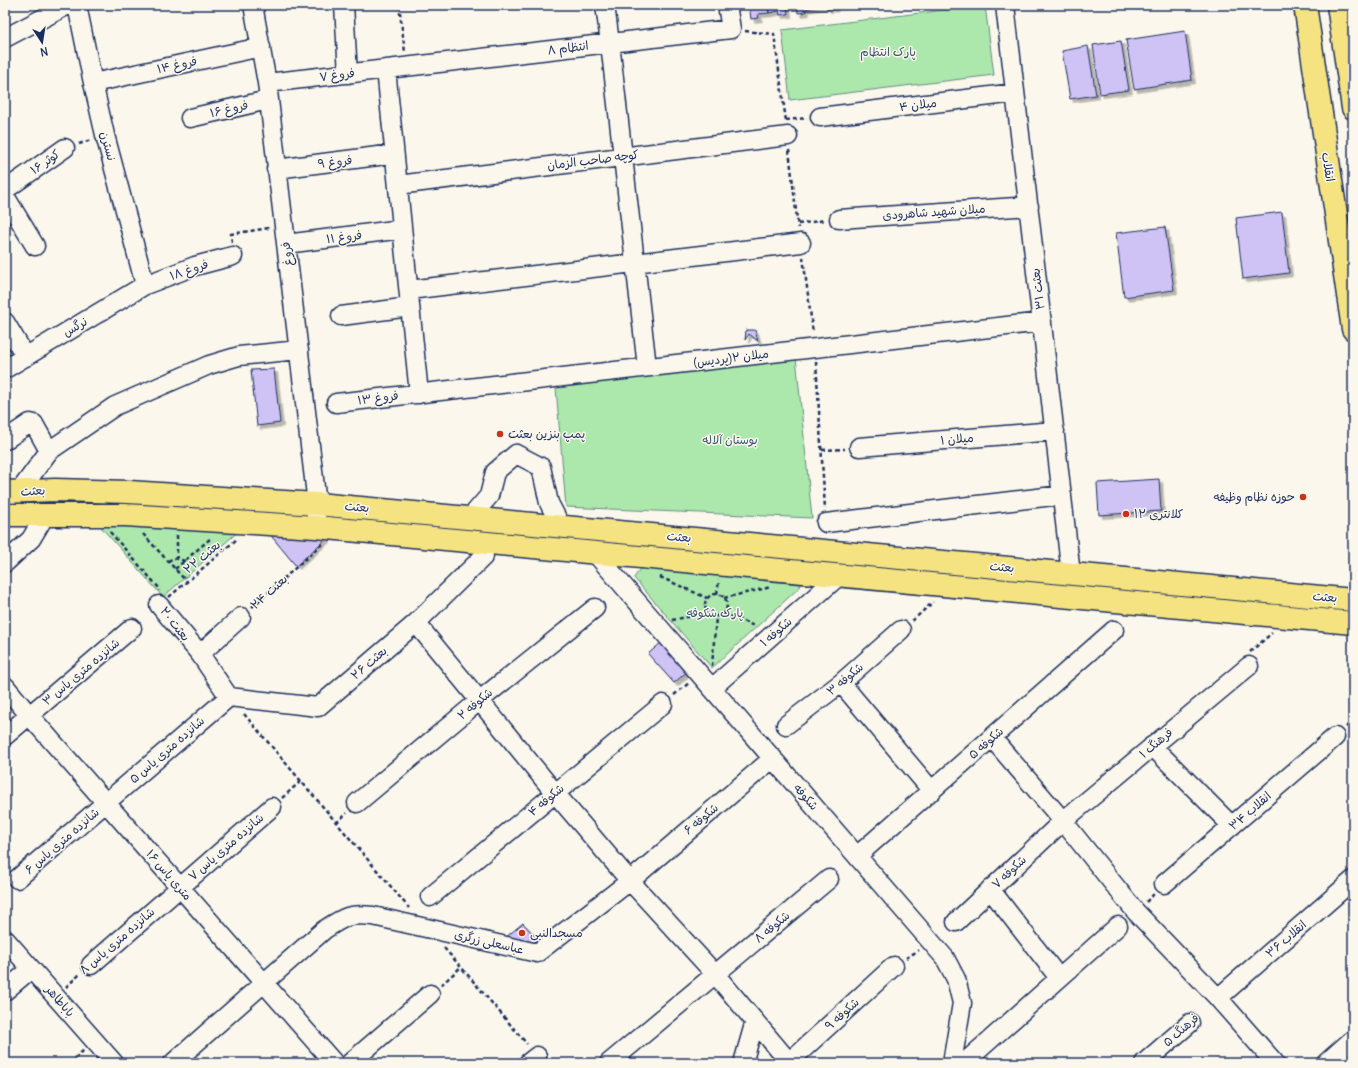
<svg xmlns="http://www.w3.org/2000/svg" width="1358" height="1068" font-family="Delius,'Playpen Sans Arabic',sans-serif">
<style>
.green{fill:#ace7ac;stroke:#648b85}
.building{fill:#cfc2f4;stroke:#1b2f5e;filter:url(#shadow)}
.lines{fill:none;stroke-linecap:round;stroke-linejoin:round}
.minor-casing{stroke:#1b2f5e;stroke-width:21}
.major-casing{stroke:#1b2f5e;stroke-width:25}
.path{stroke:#1b2f5e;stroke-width:2.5;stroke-dasharray:4 3;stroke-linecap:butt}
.minor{stroke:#fbf7ec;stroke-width:18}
.major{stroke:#f5e382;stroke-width:22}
.poi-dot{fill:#c8321e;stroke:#fbf7ec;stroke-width:1.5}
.labels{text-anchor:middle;stroke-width:3;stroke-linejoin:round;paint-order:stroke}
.street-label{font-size:12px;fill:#1b2f5e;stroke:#fbf7ec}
.park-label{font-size:12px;fill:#38546e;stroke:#fbf7ec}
.poi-label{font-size:12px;fill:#1b2f5e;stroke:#fbf7ec;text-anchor:start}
</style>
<defs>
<filter id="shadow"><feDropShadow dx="3.5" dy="3.5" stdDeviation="0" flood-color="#0004"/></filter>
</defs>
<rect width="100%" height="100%" fill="#fbf7ec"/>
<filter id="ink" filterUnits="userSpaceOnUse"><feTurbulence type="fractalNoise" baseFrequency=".025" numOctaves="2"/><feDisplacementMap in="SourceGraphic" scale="8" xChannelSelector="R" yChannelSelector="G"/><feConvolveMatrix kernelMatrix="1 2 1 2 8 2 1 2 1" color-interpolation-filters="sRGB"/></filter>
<g filter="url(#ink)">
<!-- green -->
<path class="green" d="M985,5L994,75L790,100L782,30Z
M796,357L812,518L566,507L556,388Z
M100,526L236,527L240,530L163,597Z
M641,567L798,581L801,586L712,668L634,578Z"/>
<!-- building -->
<path class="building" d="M749,5H768L769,13L758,14L759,18L751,19Z
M768,5H787L788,14L780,15L779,11L769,13Z
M797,5H816V7L805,9L806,12L798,13Z
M816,5H834L835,8L827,9L826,6L816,7Z
M1185,31L1192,80L1134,89L1126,40Z
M1121,41L1129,90L1100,94L1093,45Z
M1088,46L1096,95L1070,99L1062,51Z
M1282,212L1289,273L1243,279L1236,218Z
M1165,227L1174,290L1124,297L1116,233Z
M746,330H755L758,341L749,334L745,340Z
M274,369L280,423L257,426L251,370Z
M1159,479L1161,511L1099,515L1097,483Z
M268,532L328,537L296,566Z
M662,642L688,671L674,683L648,654Z
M523,923L541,943L530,952L499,943Z"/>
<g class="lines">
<defs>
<path id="minor" d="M77,5L93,83L105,135L145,285
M253,5L267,83L317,504L316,516
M344,5L348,74
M605,5L610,43L647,367
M1005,5L1071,574
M5,38L68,5
M386,69L419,394
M93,83L261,47
M267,83L731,29L727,5
M820,117L1015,93
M190,118L268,100
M276,169L394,154
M398,185L788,136
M5,190L65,148
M5,196L35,246
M839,219L1029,206
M286,244L402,229
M409,290L801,243
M341,316L410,307
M5,322L26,357
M5,369L145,285L195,266L233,256
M336,403L1042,322
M5,440L30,423L34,424L49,451
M859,447L1055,431
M19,492L49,451L115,406L209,365L239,356L299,350
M470,518L489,496L495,472L516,454L541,467L549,503L561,526
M826,523L1062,495
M595,553L945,958L956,979L962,1003L952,1063
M5,563L31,539L46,514
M159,605L200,654L229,697
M416,623L555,793L630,881L715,974L790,1063
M200,654L241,617
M841,683L932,791
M5,686L29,715L334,1063
M712,688L840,575
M229,697L318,707L416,623L484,556
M786,725L841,683L901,630
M5,736L132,628
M992,738L1063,821L1136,912L1218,998L1275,1063
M1152,746L1232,826
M357,803L480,700L595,608
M857,856L1114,630
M17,879L229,697
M1164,884L1335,737
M990,889L1059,978
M430,897L663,704
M956,922L1063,821L1249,666
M5,939L114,1063
M91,965L272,807
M5,991L31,969
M1218,998L1353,880
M789,1062L894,966
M173,1063L324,930C344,917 349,913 373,916L537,953L630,881L773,758
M350,1063L430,994
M528,1063L537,1056
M609,1063L829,879
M743,1063L755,1021
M964,1063L1118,926
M1144,1063L1190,1023
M1326,1063L1353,1039"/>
<path id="major" d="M1305,5L1353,329
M1338,5L1353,108
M5,492L55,490L129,492L317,504L1353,600
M5,515H125L316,527L1353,623"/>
</defs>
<!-- minor casing -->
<use href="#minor" class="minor-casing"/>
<!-- major casing -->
<use href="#major" class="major-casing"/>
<!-- path -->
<path class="path" d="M399,5L405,52
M745,31L774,34L786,121
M786,120L807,118
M79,144L91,140
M789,150L798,228
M798,224L825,220
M232,242L231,234L269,228
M803,257L813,333
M816,362L825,509
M822,450L845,449
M110,532L159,588V591
M143,534L187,582
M177,535V558
M168,561L174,558L185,561
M175,569L211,538
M660,577L707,598
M705 605a11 11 0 1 1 22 0a11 11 0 1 1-22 0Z
M717,594L719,580
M169,597L237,539
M724,598L771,587
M252,607L322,544
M724,613L754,626
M672,620L707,613
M912,621L933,602
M1250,652L1272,633
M712,666L716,617
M674,695L689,683
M244,714L409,908
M1346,727L1353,721
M282,798L301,781
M336,823L347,813
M1146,902L1154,894
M444,948L461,967L527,1044
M906,958L919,950
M441,985L461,967
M66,987L80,974
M70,1063L84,1050"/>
<!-- minor -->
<use href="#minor" class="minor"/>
<!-- major -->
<use href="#major" class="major"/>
</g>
</g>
<!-- markers -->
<g class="poi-dot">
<circle cx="500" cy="434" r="4"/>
<circle cx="1303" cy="497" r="4"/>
<circle cx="1126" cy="514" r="4"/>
<circle cx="522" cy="933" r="4"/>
</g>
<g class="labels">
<!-- street labels -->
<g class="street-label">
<text transform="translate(568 48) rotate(-7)" y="4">انتظام ۸</text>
<text transform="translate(177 65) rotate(-12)" y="4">فروغ ۱۴</text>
<text transform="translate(337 75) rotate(-7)" y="4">فروغ ۷</text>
<text transform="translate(918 105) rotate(-7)" y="4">میلان ۴</text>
<text transform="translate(229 109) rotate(-13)" y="4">فروغ ۱۶</text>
<text transform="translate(108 146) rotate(75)" y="4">نسترن</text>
<text transform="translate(593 160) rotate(-7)" y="4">کوچه صاحب الزمان</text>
<text transform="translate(45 162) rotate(-35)" y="4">کوثر ۱۶</text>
<text transform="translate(335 162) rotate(-7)" y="4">فروغ ۹</text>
<text transform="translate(1328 167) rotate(81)" y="4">انقلاب</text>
<text transform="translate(934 212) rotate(-4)" y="4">میلان شهید شاهرودی</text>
<text transform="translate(344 237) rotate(-7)" y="4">فروغ ۱۱</text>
<text transform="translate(287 254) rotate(-97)" y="4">فروغ</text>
<text transform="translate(189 270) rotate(-19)" y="4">فروغ ۱۸</text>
<text transform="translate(1038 289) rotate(-97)" y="4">بعثت ۳۱</text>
<text transform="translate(75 327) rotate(-31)" y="4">نرگس</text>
<text transform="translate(731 358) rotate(-7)" y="4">میلان ۲(پردیس)</text>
<text transform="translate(378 398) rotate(-7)" y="4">فروغ ۱۳</text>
<text transform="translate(957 439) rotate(-5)" y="4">میلان ۱</text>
<text transform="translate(33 491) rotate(-3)" y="4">بعثت</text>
<text transform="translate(357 507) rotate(5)" y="4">بعثت</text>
<text transform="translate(679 537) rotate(5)" y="4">بعثت</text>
<text transform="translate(202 557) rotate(-40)" y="4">بعثت ۲۲</text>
<text transform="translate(1002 567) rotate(5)" y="4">بعثت</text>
<text transform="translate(269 592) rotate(-42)" y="4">بعثت ۲۴</text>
<text transform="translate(1325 597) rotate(5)" y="4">بعثت</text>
<text transform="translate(175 624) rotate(52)" y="4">بعثت ۲۰</text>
<text transform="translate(776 632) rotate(-41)" y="4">شکوفه ۱</text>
<text transform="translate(369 663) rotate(-41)" y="4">بعثت ۲۶</text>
<text transform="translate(81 672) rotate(-40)" y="4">شانزده متری یاس ۳</text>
<text transform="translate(845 679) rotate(-40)" y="4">شکوفه ۳</text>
<text transform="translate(475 704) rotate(-40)" y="4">شکوفه ۲</text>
<text transform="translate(986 743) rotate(-41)" y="4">شکوفه ۵</text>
<text transform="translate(1156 743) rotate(-40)" y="4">فرهنگ ۱</text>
<text transform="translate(167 750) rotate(-41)" y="4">شانزده متری یاس ۵</text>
<text transform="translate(806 797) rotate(49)" y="4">شکوفه</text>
<text transform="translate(546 800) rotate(-40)" y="4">شکوفه ۴</text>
<text transform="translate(1250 811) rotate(-41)" y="4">انقلاب ۳۴</text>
<text transform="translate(701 819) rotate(-40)" y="4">شکوفه ۶</text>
<text transform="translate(62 841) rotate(-41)" y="4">شانزده متری یاس ۶</text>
<text transform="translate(226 847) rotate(-41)" y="4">شانزده متری یاس ۷</text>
<text transform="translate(1009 872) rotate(-43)" y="4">شکوفه ۷</text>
<text transform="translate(169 875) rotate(49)" y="4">۱۶ متری یاس</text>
<text transform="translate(772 927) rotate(-40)" y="4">شکوفه ۸</text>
<text transform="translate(1286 939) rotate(-41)" y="4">انقلاب ۳۶</text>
<text transform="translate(117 941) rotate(-41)" y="4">شانزده متری یاس ۸</text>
<text transform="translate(489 942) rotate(13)" y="4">عباسعلی زرگری</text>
<text transform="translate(60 1001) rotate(49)" y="4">باباطاهر</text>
<text transform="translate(842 1014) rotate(-42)" y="4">شکوفه ۹</text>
<text transform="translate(1181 1030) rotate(-41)" y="4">فرهنگ ۵</text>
</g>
<!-- park labels -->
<g class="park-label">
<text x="888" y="56">پارک انتظام</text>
<text x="730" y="444">بوستان آلاله</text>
<text x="715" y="617">پارک شکوفه</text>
</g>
<!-- poi labels -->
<g class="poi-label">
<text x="508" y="438">پمپ بنزین بعثت</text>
<text x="1295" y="501" text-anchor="end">حوزه نظام وظیفه</text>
<text x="1134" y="518">کلانتری ۱۲</text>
<text x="530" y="937">مسجدالنبی</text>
</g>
</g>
<!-- margin -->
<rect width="1358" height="1068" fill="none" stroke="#fbf7ec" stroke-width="20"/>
<rect x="10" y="10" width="1338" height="1048" fill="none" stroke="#1b2f5e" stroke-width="1.5" filter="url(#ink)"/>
<!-- north arrow -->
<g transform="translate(42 42) rotate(168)" stroke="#fbf7ec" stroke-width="3" paint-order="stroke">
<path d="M0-3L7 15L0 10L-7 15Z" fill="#1b2f5e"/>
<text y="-6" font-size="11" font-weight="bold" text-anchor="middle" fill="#1b2f5e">N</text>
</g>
</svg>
